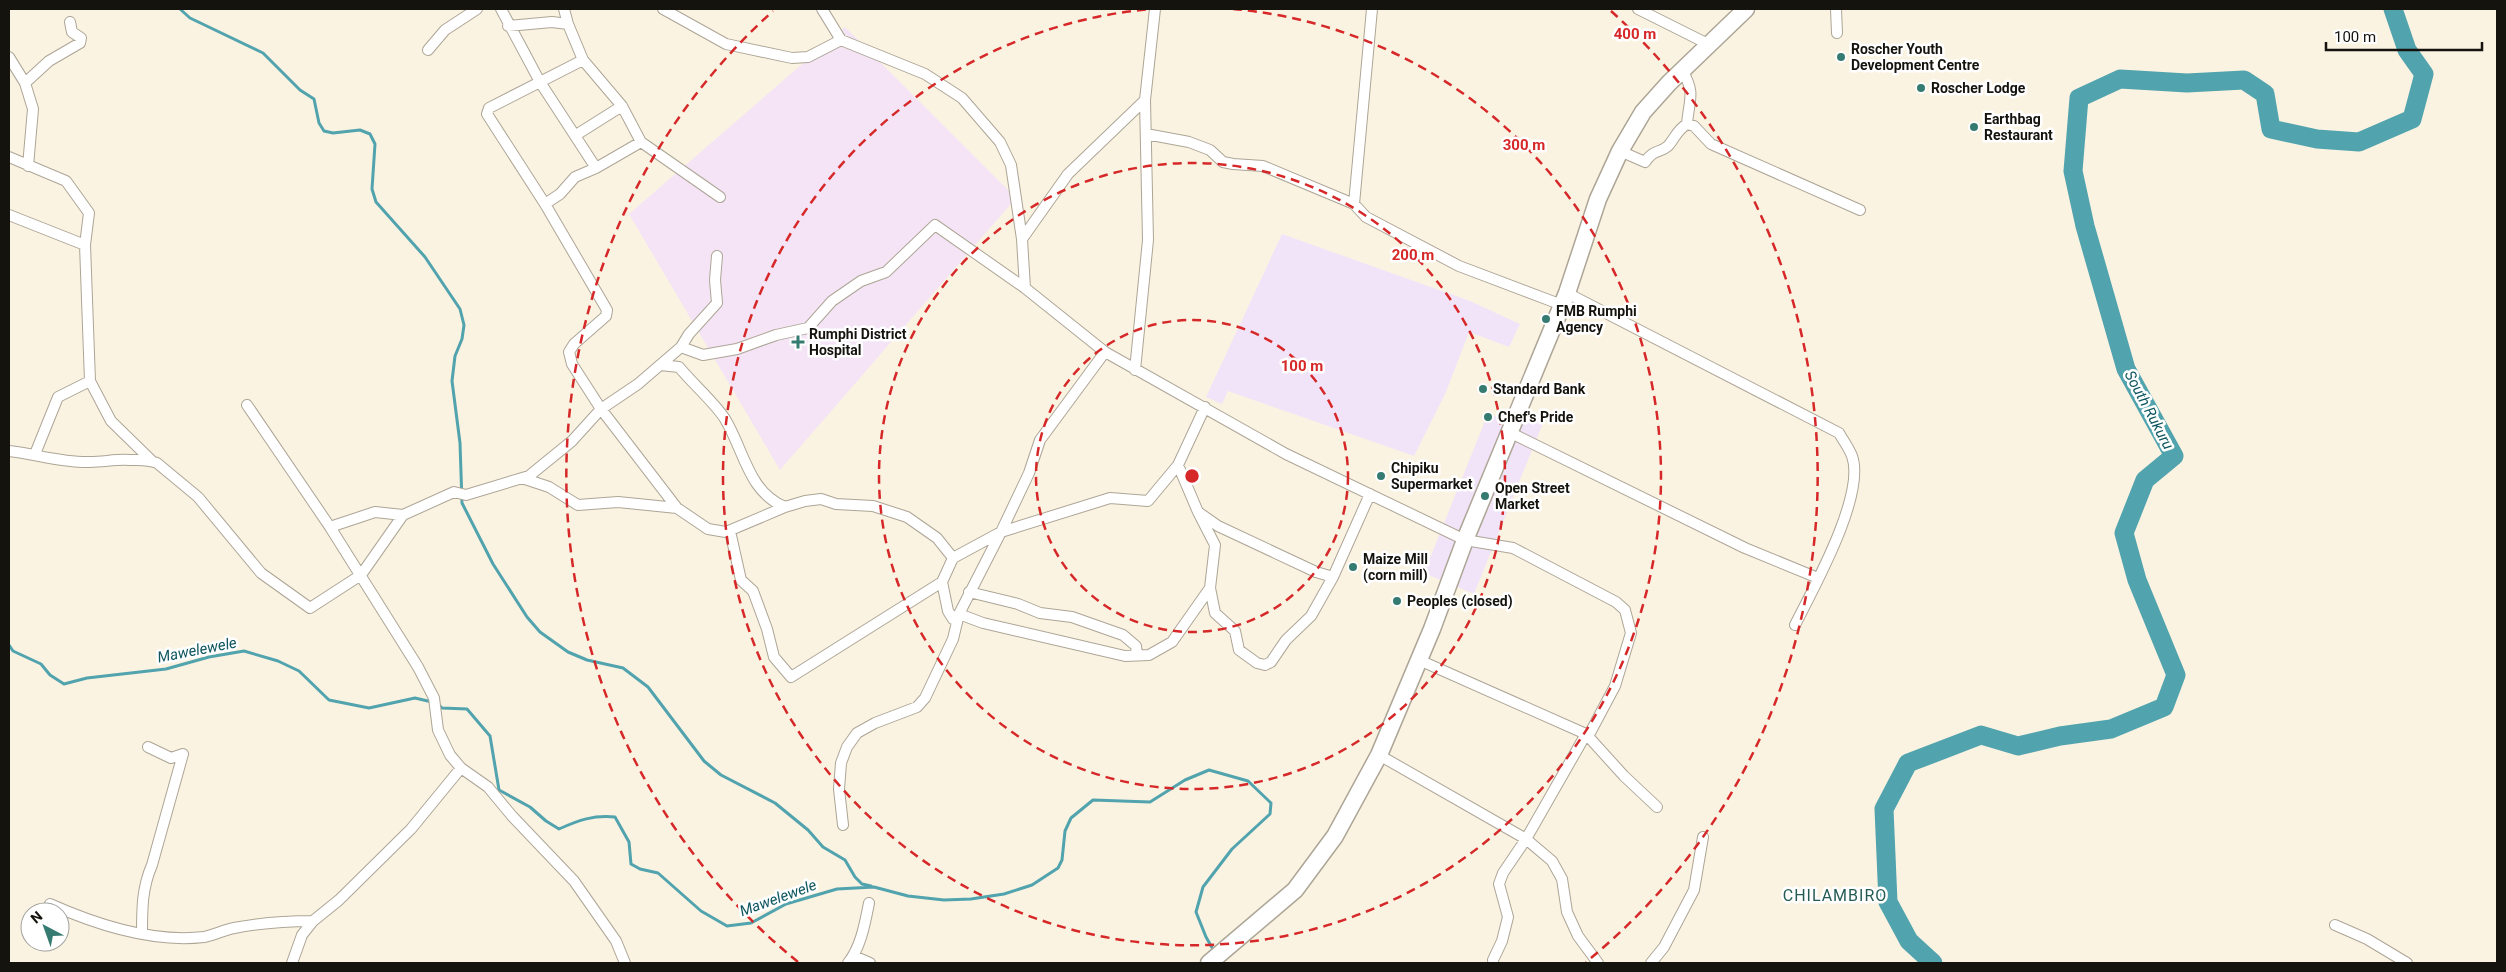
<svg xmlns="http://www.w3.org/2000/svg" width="2506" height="972" font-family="Roboto,sans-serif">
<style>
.commercial{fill:#f2e4f8}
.medical{fill:#f4e4f6}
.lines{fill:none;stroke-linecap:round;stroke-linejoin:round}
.stream{stroke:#51a3ae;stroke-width:3}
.river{stroke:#51a3ae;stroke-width:19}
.street-casing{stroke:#ada596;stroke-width:12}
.primary-casing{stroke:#ada596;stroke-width:19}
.street{stroke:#fff;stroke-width:10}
.primary{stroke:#fff;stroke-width:16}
.ring{fill:none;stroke:#d62828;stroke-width:2.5;stroke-dasharray:9 6}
.poi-dot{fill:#357b71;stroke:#fff;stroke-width:2}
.labels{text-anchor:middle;stroke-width:5;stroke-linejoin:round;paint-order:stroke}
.poi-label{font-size:14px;font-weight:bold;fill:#15130d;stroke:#fff;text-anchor:start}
.water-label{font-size:15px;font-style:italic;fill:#0e565f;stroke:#fff}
.quarter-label{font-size:16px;letter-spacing:1px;fill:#245c54;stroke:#fff}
.centre{fill:#d62828;stroke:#fff;stroke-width:2.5}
.ring-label{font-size:15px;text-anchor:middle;font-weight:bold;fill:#d62828;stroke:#fff;stroke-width:5;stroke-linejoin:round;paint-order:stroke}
</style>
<rect width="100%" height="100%" fill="#fbf3e2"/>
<!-- commercial -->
<path class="commercial" d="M1282,234L1470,301L1520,324L1509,347L1469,332L1446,392L1414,456L1228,391L1222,404L1206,397Z
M1487,416L1545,418L1474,594L1424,573Z"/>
<!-- medical -->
<path class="medical" d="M845,27L1016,198L780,470L629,214Z"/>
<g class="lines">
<!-- stream -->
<path class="stream" d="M180,9L190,18L263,53L300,90L314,99L319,123L324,131L333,133L360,130L370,134L375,144L372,189L376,202L425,257L460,309L464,325L462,339L455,356L452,381L460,443L462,503L493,564L527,617L540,632L568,652L587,660L623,668L648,687L704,761L721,775L775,803L808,830L823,847L845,860L855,877L862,884L871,886
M9,645L13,651L41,664L50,675L64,684L87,678L166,669L209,657L244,651L278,661L299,671L329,700L369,708L415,698L432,702
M438,704L442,708L467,709L490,736L499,790L530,807L546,821L559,829C579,820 593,815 615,817L629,842L631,864L640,869L658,873L701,911L727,926L751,923L786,904L837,889L874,887L908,896L944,900L971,899L1004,894L1032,885L1058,868L1062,860L1065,831L1071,818L1093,800L1150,802L1185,780L1209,770L1248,781L1271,803L1270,814L1232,849L1203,887L1196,912L1206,937L1214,951"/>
<!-- river -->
<path class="river" d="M1933,963L1909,941L1888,902L1884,809L1908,763L1981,735L2018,746L2060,736L2111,729L2164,707L2176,675L2137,580L2124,533L2145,480L2174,456L2126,369L2085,226L2073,171L2079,98L2120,79L2187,83L2244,80L2265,94L2271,129L2317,139L2359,142L2412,119L2424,74L2407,50L2393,9"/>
<defs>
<path id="street" d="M501,9L540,82L596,168L641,142L720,197
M564,9L568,24L583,60L622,106L641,142
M663,9L726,44L792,58L808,57L841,40L925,74L962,98L1000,142L1011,165L1022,239L1025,288L1105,352L1286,454L1465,540L1513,548L1616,602L1625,610L1631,633L1615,686L1590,733L1586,734L1526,839L1503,873L1499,884L1508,917L1502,941L1493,960
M822,9L841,40
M1372,9L1354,204L1366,217L1459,266L1562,305
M1638,9L1710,45
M1836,9L1837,33
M508,26L552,22L568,24
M428,50L445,30L477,9
M9,57L25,83
M583,60L489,108L487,114L545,204L607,310L606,316L574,344L569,352L572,364L601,409L677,508
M1682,70C1696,94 1689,99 1687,124
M1146,134L1189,142L1210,150L1223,162L1233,164L1263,166L1354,204
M576,135L622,106
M1620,151L1645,162C1655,148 1659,154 1668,146C1675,138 1677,130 1687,124L1694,126L1711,144L1860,210
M9,157L66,181L89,213L85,245L90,381L111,421L151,460
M28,166L33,109L25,83L49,61L80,43L81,38L72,32L70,22
M545,204L560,194L575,177L596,168
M9,215L85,245
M1022,239L1068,174L1145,100L1155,9
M1567,293L1839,433C1843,440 1849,448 1852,456C1866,495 1813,589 1795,625
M681,347L703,355L737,349L776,335L808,328L832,301L861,281L886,272L935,225L1025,288
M660,365L679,367C692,383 715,403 725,419C744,450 748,492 785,507
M1135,370L1148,240L1145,100
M247,405L330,527L418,667L434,698L438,730L450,755L461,768L488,787L512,816L574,881L616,941L625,963
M1511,433L1745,548L1818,578
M9,451C36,454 63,463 90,462C104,462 116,459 130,460C139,460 148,459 157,463L198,497L261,573L310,608L361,575L403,515
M35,454L58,397L90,381
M1178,465L1198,512L1218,526L1316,572L1333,577L1370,494
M522,478L549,487L578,505L618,502L677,508L708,529L726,532L785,507L805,501L821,499L836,504L873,506L907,517L937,538L953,558L1001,532L1110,498L1148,501L1178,465L1205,407
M330,527L375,512L403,515L454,492L466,495L529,476L572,441L601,409L638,384L681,347L689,334L717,303L715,280L717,256
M730,531L741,580L753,591L767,629L774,657L791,677L942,582L953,558
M942,582L948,611L953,619L959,614L983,623L1125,656L1149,655L1172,642L1210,588L1215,545L1198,512
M1210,588L1215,613L1235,631L1239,650L1257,663L1265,665L1271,662L1286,640L1311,616L1333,577
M969,592L1018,604L1040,613L1072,617L1123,635L1136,646L1137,655
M1419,660L1586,734L1624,776L1657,807
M1379,755L1526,839L1552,861L1562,879L1567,912L1578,936L1598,963
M843,825L839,789L841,763L847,747L857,733L875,723L917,707L925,698L953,639L959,614L1001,532L1029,473L1040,440L1105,352
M50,904C97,925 152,943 204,937C214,935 224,930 234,928C260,923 287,921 313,921
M2335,925L2367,939L2407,963
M142,934C142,908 142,888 152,865L183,754L171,758L148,747
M854,956L870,963
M292,963L302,935L313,921L339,900L411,829L461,768
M848,963C861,947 865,923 869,903
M1651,963L1664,947L1694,890L1703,837"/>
<path id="primary" d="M1209,963L1295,890L1335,836L1379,755L1432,629L1465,540L1567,293L1598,199L1620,151L1643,112L1669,83L1746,9"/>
</defs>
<!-- street casing -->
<use href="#street" class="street-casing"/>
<!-- primary casing -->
<use href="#primary" class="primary-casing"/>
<!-- street -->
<use href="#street" class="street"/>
<!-- primary -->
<use href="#primary" class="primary"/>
</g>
<!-- distance rings -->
<g class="ring">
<circle cx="1192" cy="476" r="156"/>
<circle cx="1192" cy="476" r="313"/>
<path d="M1233 9A469 469 0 1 1 1151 9"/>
<path d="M798 962A626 626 0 0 1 773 11M1611 11A626 626 0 0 1 1586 962"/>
</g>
<!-- markers -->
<g class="poi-dot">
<circle cx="1841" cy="57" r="5"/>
<circle cx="1921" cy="88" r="5"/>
<circle cx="1974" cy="127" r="5"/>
<circle cx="1546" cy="319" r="5"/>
<path d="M795.5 334.5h5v5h5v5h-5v5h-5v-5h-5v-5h5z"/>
<circle cx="1483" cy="389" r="5"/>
<circle cx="1488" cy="417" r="5"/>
<circle cx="1381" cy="476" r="5"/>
<circle cx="1485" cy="496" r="5"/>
<circle cx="1353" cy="567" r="5"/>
<circle cx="1397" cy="601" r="5"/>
</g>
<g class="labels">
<!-- poi labels -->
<g class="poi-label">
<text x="1851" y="54">Roscher Youth<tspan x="1851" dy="16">Development Centre</tspan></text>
<text x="1931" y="93">Roscher Lodge</text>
<text x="1984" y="124">Earthbag<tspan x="1984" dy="16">Restaurant</tspan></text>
<text x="1556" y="316">FMB Rumphi<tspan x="1556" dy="16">Agency</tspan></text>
<text x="809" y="339">Rumphi District<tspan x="809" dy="16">Hospital</tspan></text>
<text x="1493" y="394">Standard Bank</text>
<text x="1498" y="422">Chef's Pride</text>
<text x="1391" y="473">Chipiku<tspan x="1391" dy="16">Supermarket</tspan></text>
<text x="1495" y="493">Open Street<tspan x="1495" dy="16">Market</tspan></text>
<text x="1363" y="564">Maize Mill<tspan x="1363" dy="16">(corn mill)</tspan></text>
<text x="1407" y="606">Peoples (closed)</text>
</g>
<!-- water labels -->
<g class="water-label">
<text transform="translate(2149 410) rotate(62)" y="5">South Rukuru</text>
<text transform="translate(197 650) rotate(-11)" y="5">Mawelewele</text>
<text transform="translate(778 898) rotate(-20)" y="5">Mawelewele</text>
</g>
<!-- quarter labels -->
<g class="quarter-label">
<text x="1835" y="901">CHILAMBIRO</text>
</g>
</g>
<circle cx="1192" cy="476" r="8" class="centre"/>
<g class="ring-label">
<text x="1635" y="39">400 m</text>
<text x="1524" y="150">300 m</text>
<text x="1413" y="260">200 m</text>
<text x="1302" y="371">100 m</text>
</g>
<!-- border -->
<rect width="2506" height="972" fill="none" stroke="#15130d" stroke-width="20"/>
<!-- north arrow -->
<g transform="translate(45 927) rotate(319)"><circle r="24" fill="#ffffff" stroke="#a1a19e"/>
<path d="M0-4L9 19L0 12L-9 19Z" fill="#357b71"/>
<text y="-8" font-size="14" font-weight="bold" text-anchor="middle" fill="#15130d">N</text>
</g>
<!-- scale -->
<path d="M2326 42v8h156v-8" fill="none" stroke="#15130d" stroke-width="2.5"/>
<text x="2334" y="42" font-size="15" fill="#15130d" stroke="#ffffff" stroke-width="4" paint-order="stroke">100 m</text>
</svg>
